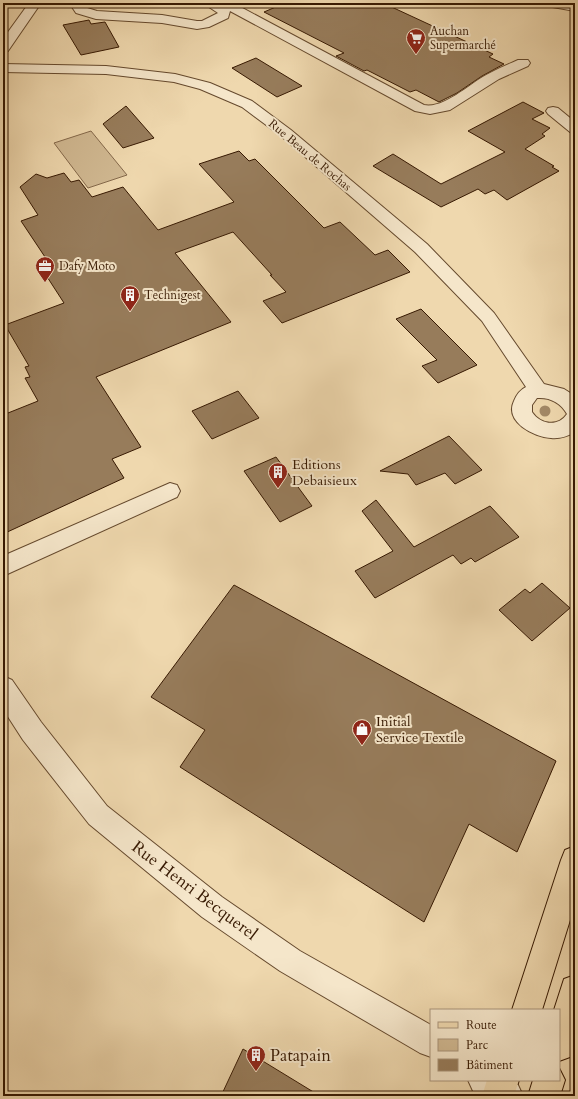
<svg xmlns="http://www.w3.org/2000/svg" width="578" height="1099" font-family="Cardo,serif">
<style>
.green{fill:#d0b891;stroke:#84684a}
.building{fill:#977c5b;stroke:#371902}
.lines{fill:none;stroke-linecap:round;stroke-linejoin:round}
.minor-casing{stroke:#65492d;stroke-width:2}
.major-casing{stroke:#371902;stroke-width:2}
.minor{fill:#f5e6ca;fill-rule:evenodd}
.major{fill:#efd8ae;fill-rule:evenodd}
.tree{fill:#a38967}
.labels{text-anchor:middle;stroke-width:4;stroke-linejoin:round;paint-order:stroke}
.far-poi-label{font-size:12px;fill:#371902;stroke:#f5e6ca;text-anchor:start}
.far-street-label{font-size:12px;fill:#371902;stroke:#f5e6ca}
.poi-label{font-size:14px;fill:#371902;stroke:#f5e6ca;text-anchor:start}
.near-street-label{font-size:17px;fill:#371902;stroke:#f5e6ca}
.near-poi-label{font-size:17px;fill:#371902;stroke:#f5e6ca;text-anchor:start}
</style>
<rect width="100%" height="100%" fill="#efd8ae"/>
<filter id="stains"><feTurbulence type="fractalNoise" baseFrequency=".005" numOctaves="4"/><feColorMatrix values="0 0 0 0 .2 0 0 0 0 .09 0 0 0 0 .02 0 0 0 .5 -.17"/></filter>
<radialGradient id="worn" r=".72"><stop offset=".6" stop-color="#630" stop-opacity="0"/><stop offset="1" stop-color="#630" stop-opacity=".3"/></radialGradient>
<!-- green -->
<path class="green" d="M91,131L127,175L88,188L54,143Z"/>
<!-- building -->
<path class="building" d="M285,3H383L493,54L489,57L504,64L482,76L457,93L439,102L416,90L410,92L367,70L364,71L336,56L344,53L264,12Z
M89,20L91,24L105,22L119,47L81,55L63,25Z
M256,58L302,86L277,97L232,68Z
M523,102L544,113L532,119L550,128L542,134L545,136L525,149L554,166L552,167L559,171L507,200L494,190L485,194L478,189L441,207L373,166L393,154L441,184L505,152L468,131Z
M126,106L154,138L123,148L103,124Z
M239,151L249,161L255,159L324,228L340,222L375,255L388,250L410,272L282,323L263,301L286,292L270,275H272L233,232L175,253L231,322L96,377L141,447L112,459L124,478L3,534V415L38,401L25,378L30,377L25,367L29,366L5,325L64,303L42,269L51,266L21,221L38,215L20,187L36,174L47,178L64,173L71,182L79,180L92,197L123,187L158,230L234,202L199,164Z
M421,309L477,365L438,383L422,366L437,360L396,319Z
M238,391L259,418L212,439L192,411Z
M449,436L482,470L455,484L445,473L416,485L408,474L380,471Z
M276,457L312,506L280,522L244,471Z
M376,500L414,547L490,506L519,537L475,562L471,558L461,564L453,555L375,598L355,571L393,551L362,511Z
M542,583L570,608L532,641L499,610L525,589L530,593Z
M234,585L556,761L517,852L469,824L424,922L180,767L205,730L151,697Z
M243,1049L320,1096H221Z"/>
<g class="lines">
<defs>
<path id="minor" d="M29,3H41L8,51L3,52V39Z
M74,3H86L84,7L97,11L162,15L197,21H202L218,13L203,3H233L424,105C445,109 471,82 490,73C499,68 509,64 518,60H528L530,63L528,66L499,79L450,110L430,114L415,111L230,11L228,18L209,27L197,29L162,23L96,19L76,13L72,7Z
M545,3H575V11L547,6Z
M3,64L106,66L175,74L210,83L252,101L291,130L427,244L494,313L544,384L564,389L575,396V432C568,436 560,439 551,438C534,437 504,422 514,401C517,394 520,390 526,387L482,321L415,252L281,136L242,107L200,89L174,82L106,74L3,72ZM537,398C550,397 561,403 567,414C558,427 541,425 532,412V405Z
M553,107L558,108L575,122V133L570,132L548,114L546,111L548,108Z
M170,483L177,485L180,491L177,497L3,576V556Z
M3,676L12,680L41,722L107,806L222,897L300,951L431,1025V1057L420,1053L280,971L202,917L89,824L23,740L3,709Z
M468,1080H511L518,1085L523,1096H480L473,1091Z"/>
<path id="major" d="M575,846V904L542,1010H512L561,860L565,850Z
M575,975V1044L570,1057L559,1061V1010H554L564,979Z
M559,1068L565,1080L560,1096H528L533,1080H559Z
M487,1080H519L514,1096H482Z"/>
</defs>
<!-- minor casing -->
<use href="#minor" class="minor-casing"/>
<!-- major casing -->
<use href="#major" class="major-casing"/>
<!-- minor -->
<use href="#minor" class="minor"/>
<!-- major -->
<use href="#major" class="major"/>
</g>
<!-- trees -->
<circle class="tree" cx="545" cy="411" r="5.5"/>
<!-- icons -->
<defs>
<symbol id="supermarket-pin" viewBox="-11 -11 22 30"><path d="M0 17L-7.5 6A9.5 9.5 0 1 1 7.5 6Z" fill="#8f2418" stroke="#f5e6ca"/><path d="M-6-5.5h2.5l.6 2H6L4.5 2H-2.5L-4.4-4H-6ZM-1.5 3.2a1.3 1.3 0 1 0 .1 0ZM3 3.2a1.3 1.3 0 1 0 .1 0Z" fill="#fff"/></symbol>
<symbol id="office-pin" viewBox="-11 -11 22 30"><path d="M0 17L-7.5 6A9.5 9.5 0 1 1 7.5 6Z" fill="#8f2418" stroke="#f5e6ca"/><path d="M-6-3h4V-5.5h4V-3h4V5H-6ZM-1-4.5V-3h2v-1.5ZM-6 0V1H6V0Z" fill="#fff"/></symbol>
<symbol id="building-pin" viewBox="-11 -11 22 30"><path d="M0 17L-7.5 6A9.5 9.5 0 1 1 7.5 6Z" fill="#8f2418" stroke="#f5e6ca"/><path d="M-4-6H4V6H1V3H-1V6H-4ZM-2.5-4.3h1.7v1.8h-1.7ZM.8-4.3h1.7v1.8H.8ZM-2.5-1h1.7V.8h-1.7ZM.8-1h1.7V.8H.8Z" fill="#fff"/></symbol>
<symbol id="shop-pin" viewBox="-11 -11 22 30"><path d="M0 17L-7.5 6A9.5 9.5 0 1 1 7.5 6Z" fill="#8f2418" stroke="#f5e6ca"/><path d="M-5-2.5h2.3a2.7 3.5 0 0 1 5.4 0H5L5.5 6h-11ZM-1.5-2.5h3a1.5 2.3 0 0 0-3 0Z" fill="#fff"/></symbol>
</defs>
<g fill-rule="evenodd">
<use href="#supermarket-pin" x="405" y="27" width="22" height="30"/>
<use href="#office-pin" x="34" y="255" width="22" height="30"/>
<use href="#building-pin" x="119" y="284" width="22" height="30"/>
<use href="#building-pin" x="267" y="461" width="22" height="30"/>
<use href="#shop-pin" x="351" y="718" width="22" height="30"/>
<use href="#building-pin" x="245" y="1044" width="22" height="30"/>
</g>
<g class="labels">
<!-- far-poi labels -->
<g class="far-poi-label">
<text x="430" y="35">Auchan<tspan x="430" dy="14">Supermarché</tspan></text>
<text x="59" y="270">Dafy Moto</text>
<text x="144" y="299">Technigest</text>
</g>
<!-- far-street labels -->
<g class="far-street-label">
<text transform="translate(310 155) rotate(40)" y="4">Rue Beau de Rochas</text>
</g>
<!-- poi labels -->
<g class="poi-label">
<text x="292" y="469">Editions<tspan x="292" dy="16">Debaisieux</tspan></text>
<text x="376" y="726">Initial<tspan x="376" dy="16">Service Textile</tspan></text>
</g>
<!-- near-street labels -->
<g class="near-street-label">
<text transform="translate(195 890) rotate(37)" y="6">Rue Henri Becquerel</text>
</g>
<!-- near-poi labels -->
<g class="near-poi-label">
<text x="270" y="1061">Patapain</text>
</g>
</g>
<!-- margin -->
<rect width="578" height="1099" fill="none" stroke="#efd8ae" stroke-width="16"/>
<rect x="4" y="4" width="570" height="1091" fill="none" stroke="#371902" stroke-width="2"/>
<rect x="8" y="8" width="562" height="1083" fill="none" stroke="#371902"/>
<!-- legend -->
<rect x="430" y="1009" width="130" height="72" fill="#f5e6ca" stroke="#a9947a"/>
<rect x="438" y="1022" width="20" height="6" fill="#efd8ae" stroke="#a9947a"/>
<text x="466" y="1029" font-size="12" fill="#371902">Route</text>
<rect x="438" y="1039" width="20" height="12" fill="#d0b891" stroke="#a9947a"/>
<text x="466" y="1049" font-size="12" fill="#371902">Parc</text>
<rect x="438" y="1059" width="20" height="12" fill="#977c5b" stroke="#a9947a"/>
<text x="466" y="1069" font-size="12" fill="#371902">Bâtiment</text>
<rect width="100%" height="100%" filter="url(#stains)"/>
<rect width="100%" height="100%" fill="url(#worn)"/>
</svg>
